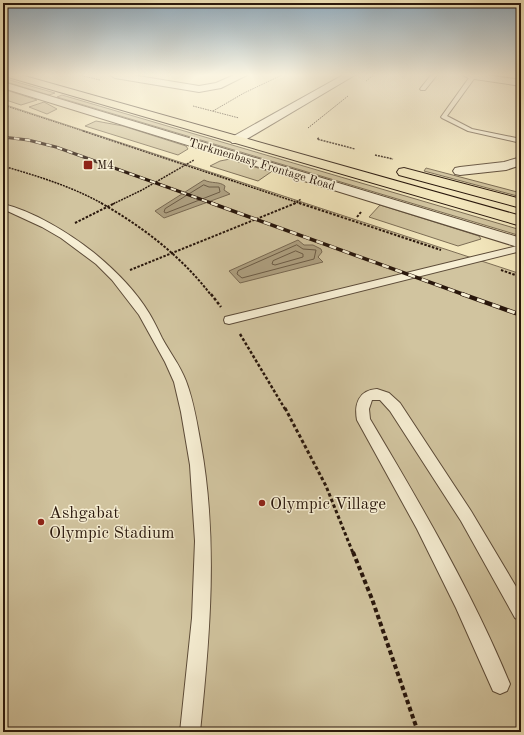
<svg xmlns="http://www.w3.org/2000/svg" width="524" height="735" font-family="'Old Standard TT',serif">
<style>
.green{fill:#d1c49f;stroke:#7d6e56}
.water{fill:#aea081;stroke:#796952}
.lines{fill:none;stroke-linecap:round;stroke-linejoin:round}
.shore{stroke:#6c5c46;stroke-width:1}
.service-casing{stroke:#5c4b38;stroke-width:2}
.minor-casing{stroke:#5c4b38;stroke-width:2}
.tertiary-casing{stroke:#5c4b38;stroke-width:2}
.primary-casing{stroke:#29170c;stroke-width:2}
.path-far5{stroke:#29170c;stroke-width:1;stroke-dasharray:1.5 1;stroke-linecap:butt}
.path-far4{stroke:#29170c;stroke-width:1.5;stroke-dasharray:2 1;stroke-linecap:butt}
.path-far3{stroke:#29170c;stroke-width:2;stroke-dasharray:2.5 1.5;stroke-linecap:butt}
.path-far2{stroke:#29170c;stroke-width:2.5;stroke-dasharray:3 2;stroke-linecap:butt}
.path-far1{stroke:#29170c;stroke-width:3;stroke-dasharray:3.5 2.5;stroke-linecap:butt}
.path{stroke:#29170c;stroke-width:4;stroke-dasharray:4.5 3;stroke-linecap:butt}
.service{fill:#f7efd4;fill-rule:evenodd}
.minor{fill:#f7efd4;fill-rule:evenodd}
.tertiary{fill:#f7efd4;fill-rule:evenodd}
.primary{fill:#f3e7bd;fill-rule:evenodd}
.rail-far2-casing{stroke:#29170c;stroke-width:3}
.rail-far1-casing{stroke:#29170c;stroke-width:3.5}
.rail-casing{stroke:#29170c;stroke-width:4.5}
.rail-far2{stroke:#f7efd4;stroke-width:2;stroke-dasharray:5.5;stroke-linecap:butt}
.rail-far1{stroke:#f7efd4;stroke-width:2.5;stroke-dasharray:7;stroke-linecap:butt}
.rail{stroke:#f7efd4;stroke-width:3;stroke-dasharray:8;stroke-linecap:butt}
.poi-dot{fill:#8f2418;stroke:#f7efd4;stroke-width:1.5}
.labels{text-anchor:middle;stroke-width:3;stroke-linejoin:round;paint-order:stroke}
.far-street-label{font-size:12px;fill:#29170c;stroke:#f7efd4}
.far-poi-label{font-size:12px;fill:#29170c;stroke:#f7efd4;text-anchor:start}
.near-poi-label{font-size:17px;fill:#29170c;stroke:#f7efd4;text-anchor:start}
</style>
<rect width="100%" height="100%" fill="#f3e7bd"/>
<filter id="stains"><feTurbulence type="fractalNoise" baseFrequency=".005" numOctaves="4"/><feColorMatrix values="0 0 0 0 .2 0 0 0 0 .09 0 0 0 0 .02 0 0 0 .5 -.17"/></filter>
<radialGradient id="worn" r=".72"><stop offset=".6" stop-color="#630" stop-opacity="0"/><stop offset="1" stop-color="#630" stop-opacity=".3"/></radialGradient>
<!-- green -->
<path class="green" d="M3,78L55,93L49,95L3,81Z
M3,89L37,100L21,105L3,99Z
M62,95L521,230V236L57,97Z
M44,102L57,109L47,114L29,107Z
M3,104L521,274V732H3Z
M96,121L123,126L186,146L188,149L178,155L85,126Z
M230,159L232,160L271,172L258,181L210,166L220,161Z
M426,168L521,193V197L424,171Z
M380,205L479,236L481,239L458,246L369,217Z"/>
<!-- water -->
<path class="water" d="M204,180C212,184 219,181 225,186L224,190L230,194L164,218L155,211Z
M298,240L304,245H313L321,249L322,252L318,257L323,262L240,283L229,271Z"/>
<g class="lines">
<!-- shore -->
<path class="shore" d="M204,185L209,187H219L220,192L166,213L164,212L165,209Z
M297,245L303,249L316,250L314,259L242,278L237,274L238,271Z
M296,251L303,254V257L275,265L272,264L273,261Z"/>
<defs>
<path id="service" d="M431,75H437L425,90H421L420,89Z
M471,75L476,76L447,116L472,129L521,139V143L468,131L442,118L441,117Z
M3,204C33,211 69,233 93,252C114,269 135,290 149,313C154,321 158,330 162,338C170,353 180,365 186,381C194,402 197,423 201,445C218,540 210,636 200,732H180L192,618L195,541L190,465L181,412L174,382L165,362L139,315L112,280L96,264L61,238L42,227L3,209Z
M521,245V251L229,324L225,323L224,320L225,317L229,316Z
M377,389L389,393L400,403L471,511L521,595V621L515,618L461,521L390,411L380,400H372L369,409L370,419C421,505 472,592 510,684L507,691L500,694L493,691L456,608L417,529L357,420C354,404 359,390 377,389Z"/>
<path id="minor" d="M110,75H132L199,86L216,83L234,75H247L221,88L199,92L115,78Z
M463,75H487L521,80V86L468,78Z
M3,82L521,238V248L3,88Z
M521,157V165L506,170L460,175L455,174L453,171L455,168L460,167L504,162Z"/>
<path id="tertiary" d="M343,75H355L240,143H232L230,140L232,137Z"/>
<path id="primary" d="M6,75H21L521,216V226L8,77Z
M404,168L521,199V208L399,175L397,172L399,169Z"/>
</defs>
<!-- service casing -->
<use href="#service" class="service-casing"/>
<!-- minor casing -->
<use href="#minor" class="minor-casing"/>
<!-- tertiary casing -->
<use href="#tertiary" class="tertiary-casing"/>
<!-- primary casing -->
<use href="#primary" class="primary-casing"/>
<!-- path-far5 -->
<path class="path-far5" d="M79,75L100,80
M366,81L374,75
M3,105L86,132
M193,106L239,118
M213,111L244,93L282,75
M308,128L348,96"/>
<!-- path-far4 -->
<path class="path-far4" d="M83,131L302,204
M319,138L317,139L355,149
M375,155L393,159
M3,166C37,176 71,186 103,204
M113,204L142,190L194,160
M294,204L301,199"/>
<!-- path-far3 -->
<path class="path-far3" d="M101,203C143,227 181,256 211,295
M299,203L441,250
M357,217L361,212
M75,223L115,203
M130,270L296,203
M501,270L521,277"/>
<!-- path-far2 -->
<path class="path-far2" d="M211,294L221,307
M240,334L285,409"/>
<!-- path-far1 -->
<path class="path-far1" d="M285,408L326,486L353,553"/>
<!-- path -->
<path class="path" d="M353,552L372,599L418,732"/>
<!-- service -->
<use href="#service" class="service"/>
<!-- minor -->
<use href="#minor" class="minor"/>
<!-- tertiary -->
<use href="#tertiary" class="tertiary"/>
<!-- primary -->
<use href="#primary" class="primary"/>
<defs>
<path id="rail-far2" d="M3,137L28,140L56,147L214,204"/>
<path id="rail-far1" d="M211,203L465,295"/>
<path id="rail" d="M462,294L521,315"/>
</defs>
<!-- rail-far2 casing -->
<use href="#rail-far2" class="rail-far2-casing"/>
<!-- rail-far1 casing -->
<use href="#rail-far1" class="rail-far1-casing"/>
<!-- rail casing -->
<use href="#rail" class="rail-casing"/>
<!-- rail-far2 -->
<use href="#rail-far2" class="rail-far2"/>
<!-- rail-far1 -->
<use href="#rail-far1" class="rail-far1"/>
<!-- rail -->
<use href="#rail" class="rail"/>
</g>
<!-- sky -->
<linearGradient id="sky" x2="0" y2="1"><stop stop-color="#91acbf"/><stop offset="0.42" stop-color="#faf4e1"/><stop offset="1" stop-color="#faf4e1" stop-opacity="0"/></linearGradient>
<rect width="524" height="178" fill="url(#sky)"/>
<!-- markers -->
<g class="poi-dot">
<rect x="83" y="160" width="10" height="10" rx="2"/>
<circle cx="262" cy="503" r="4"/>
<circle cx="41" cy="522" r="4"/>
</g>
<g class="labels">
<!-- far-street labels -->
<g class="far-street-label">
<text transform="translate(262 164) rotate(17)" y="4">Turkmenbasy Frontage Road</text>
</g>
<!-- far-poi labels -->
<g class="far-poi-label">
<text x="97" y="169">M4</text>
</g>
<!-- near-poi labels -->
<g class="near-poi-label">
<text x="270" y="509">Olympic Village</text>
<text x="49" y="518">Ashgabat<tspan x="49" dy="20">Olympic Stadium</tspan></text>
</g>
</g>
<!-- margin -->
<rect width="524" height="735" fill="none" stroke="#f3e7bd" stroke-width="16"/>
<rect x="4" y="4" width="516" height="727" fill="none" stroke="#29170c" stroke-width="2"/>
<rect x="8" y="8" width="508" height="719" fill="none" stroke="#29170c"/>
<rect width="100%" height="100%" filter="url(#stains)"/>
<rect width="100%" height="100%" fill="url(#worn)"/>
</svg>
